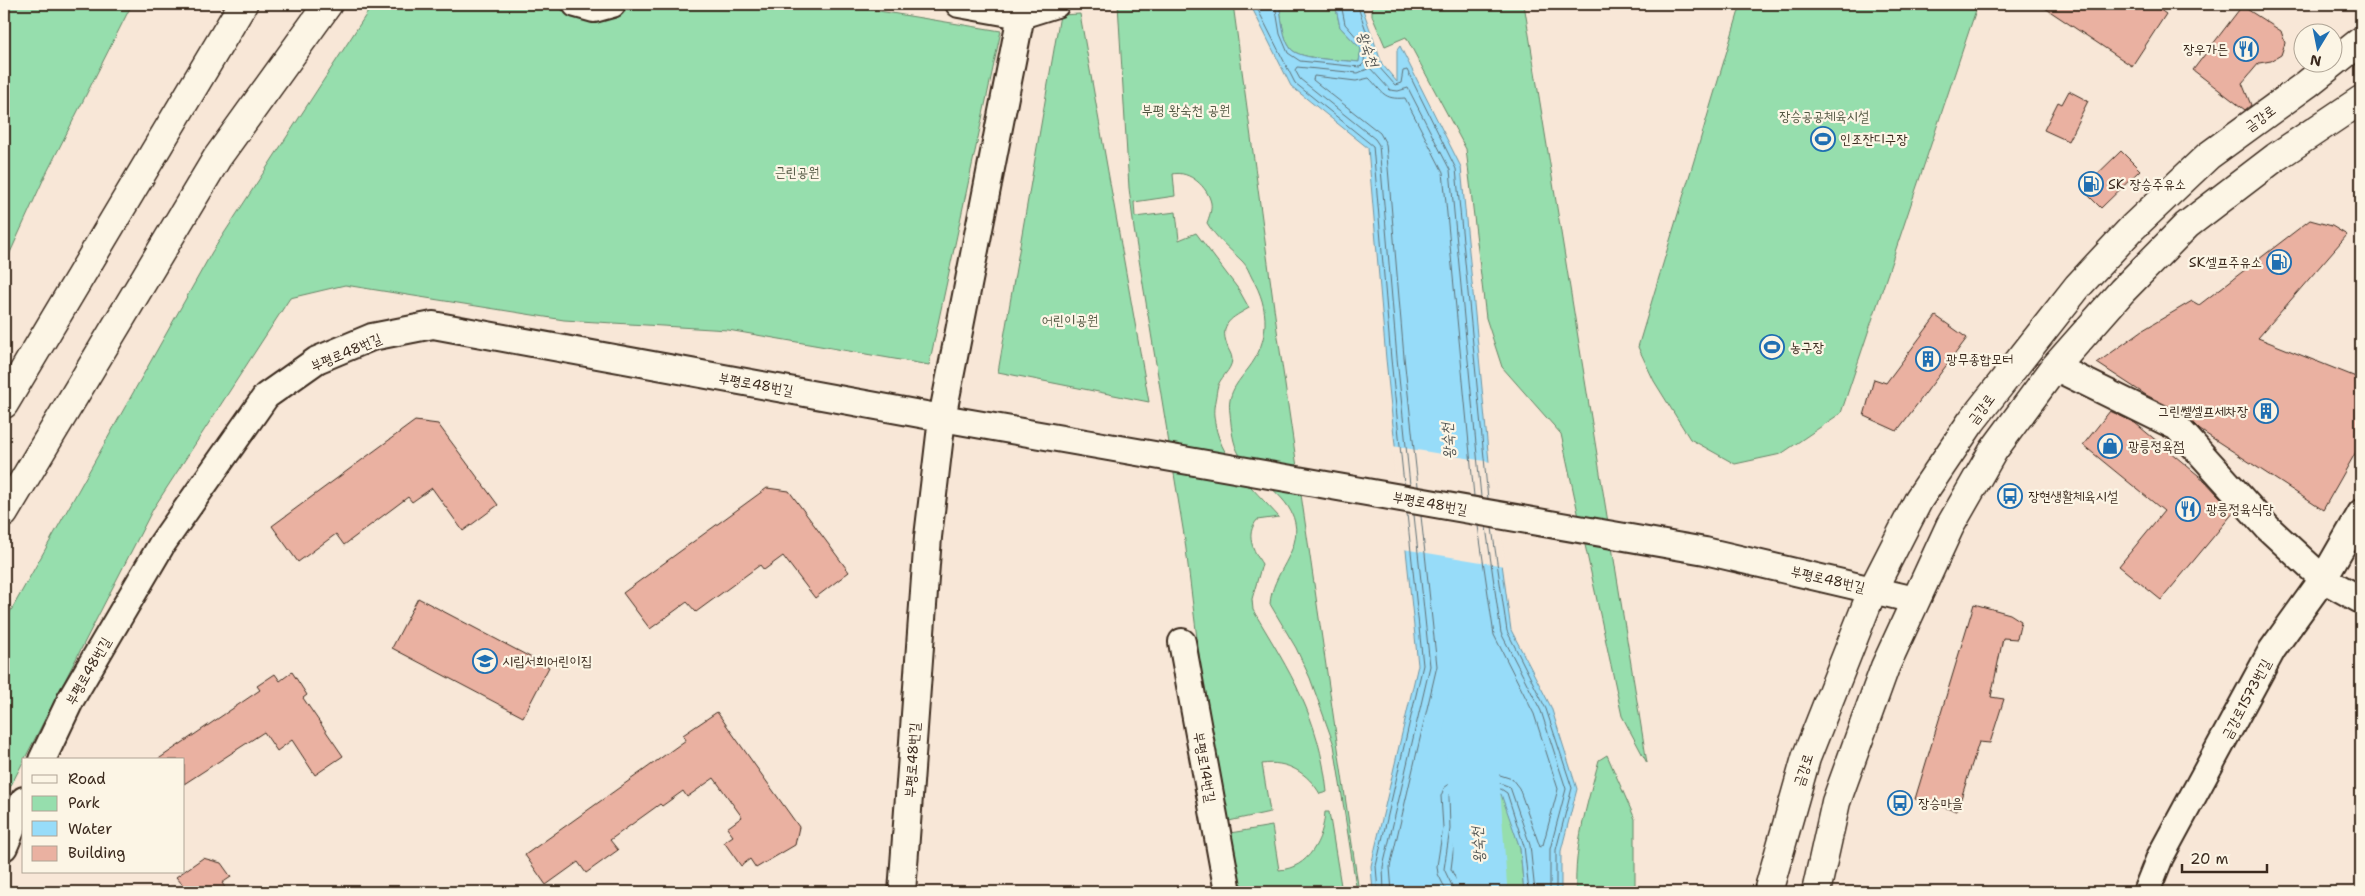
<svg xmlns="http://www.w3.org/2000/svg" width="2365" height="896" font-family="'Shantell Sans','Poor Story',sans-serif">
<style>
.green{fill:#96dead;stroke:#688466}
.water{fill:#97dcf9;stroke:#7295a1}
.pier{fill:#f8e7d7}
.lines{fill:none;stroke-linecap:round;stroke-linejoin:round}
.shore{stroke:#607176;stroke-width:1}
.river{stroke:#97dcf9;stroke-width:51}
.building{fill:#eab1a1;stroke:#3b2a1e}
.minor-casing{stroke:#3b2a1e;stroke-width:30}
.secondary-casing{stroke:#3b2a1e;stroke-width:31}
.trunk-casing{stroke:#3b2a1e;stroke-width:31}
.minor{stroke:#fcf5e5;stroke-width:26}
.secondary{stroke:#fcf5e5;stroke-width:28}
.trunk{stroke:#fcf5e5;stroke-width:28}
.labels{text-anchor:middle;stroke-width:4.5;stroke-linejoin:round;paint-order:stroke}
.poi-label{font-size:14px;fill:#3b2a1e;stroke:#fcf5e5;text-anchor:start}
.park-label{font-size:14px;fill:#525742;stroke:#fcf5e5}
.street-label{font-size:14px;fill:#3b2a1e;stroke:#fcf5e5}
.water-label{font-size:15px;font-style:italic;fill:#525655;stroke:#fcf5e5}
</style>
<rect width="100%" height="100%" fill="#f8e7d7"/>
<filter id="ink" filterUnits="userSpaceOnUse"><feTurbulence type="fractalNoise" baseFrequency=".02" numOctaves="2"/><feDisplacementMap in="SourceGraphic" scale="10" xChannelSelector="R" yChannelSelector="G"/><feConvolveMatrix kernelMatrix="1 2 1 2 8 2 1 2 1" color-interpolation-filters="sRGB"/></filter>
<g filter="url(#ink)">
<!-- green -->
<path class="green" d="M4,4H132L44,178L4,266Z
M373,4H555L560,9L580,19L604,21L640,4H836L1001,31L929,365L728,330L564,320L345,285L290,298L153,509L4,799V623L212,252Z
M1118,4H1233L1277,330L1359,892H1357L1334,745L1310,678L1296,648L1270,604C1272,573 1301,552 1295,523C1289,492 1249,478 1237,450C1232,439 1231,424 1230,413C1227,394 1237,383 1248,369C1270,341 1270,308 1252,278C1249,272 1247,266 1243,262C1230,249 1216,238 1207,223C1209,217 1212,210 1211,203C1208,187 1189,170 1173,174L1175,196L1134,202L1135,217L1176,212L1179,240L1196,233L1239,290L1249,308C1232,318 1219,323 1227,345C1228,350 1232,354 1232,359C1232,371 1219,377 1217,389C1216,398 1213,407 1214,416C1218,459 1252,487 1279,517L1257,520C1245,535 1253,550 1262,564L1252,599L1253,610C1291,674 1319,716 1327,792L1320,794C1308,773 1287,760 1262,764L1270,812L1229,821L1230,833L1272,826L1279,870C1309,868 1323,840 1325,812H1329L1342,892H1233L1211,752L1185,541L1134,229L1129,188Z
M1279,4H1335L1340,27L1361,49L1359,62C1344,60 1300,60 1291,49C1282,38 1282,17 1279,4Z
M1372,4H1524L1647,763L1622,716L1561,434L1502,367L1486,318L1466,149L1406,37L1385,46L1372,16Z
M1741,4H1978L1841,413L1781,454L1735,464L1690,439L1654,381L1638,347Z
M1080,14L1149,402L998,372L1060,15Z
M1607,755L1635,819V892H1576C1574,845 1587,805 1599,760Z
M1502,794L1520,848L1524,892H1509L1504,880V892H1468L1456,868L1461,829L1459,799Z"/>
<!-- water -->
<path class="water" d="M1250,4H1279C1282,17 1282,38 1291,49C1300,60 1344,60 1359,62L1361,49L1340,27L1335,4H1361L1382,64L1397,82V50L1400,46L1461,167L1491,483L1511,630L1551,707L1577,789L1561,851V892H1524L1520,848L1501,794L1459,799L1461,829L1456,868L1468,892H1373L1371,866L1418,665L1386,359L1368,148L1291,86Z"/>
<!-- pier -->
<path class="pier" d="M1392,446L1491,462L1505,566L1403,549Z"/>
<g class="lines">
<!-- shore -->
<path class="shore" d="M1255,4L1295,83L1373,146L1391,359L1404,484
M1275,4L1280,34L1288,53L1300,61L1360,67L1364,63L1365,47L1345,24L1341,4
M1357,4L1378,66L1395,85L1401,83L1403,71L1407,70L1456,169L1488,499
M1410,485L1397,358L1379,145L1375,139L1300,79L1295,70L1297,67L1358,73L1370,68L1390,90L1398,91L1408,88L1450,170L1481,497
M1418,486L1404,357L1386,144L1380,133L1313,80L1314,76L1356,81L1369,78C1383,92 1383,100 1405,98L1443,172L1474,496
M1486,527L1501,633L1541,711L1566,789L1550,849V892
M1492,528L1507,631L1546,709L1572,788L1556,850V892
M1378,892L1376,866L1423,665L1407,514
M1384,892L1383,867L1430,666L1414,515
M1392,892L1390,867L1437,666L1421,516
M1447,892L1438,874L1437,866L1443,828L1441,796L1444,788L1452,782L1500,775L1512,779L1519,788L1540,847L1543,845L1558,789L1534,714L1494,635L1478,526
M1455,892L1444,869L1450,829L1449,795L1459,787L1500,783L1510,787L1530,845L1535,892
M1462,892L1451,869L1456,829L1455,798L1459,794L1501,789L1507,793L1524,846L1529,892"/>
<!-- river -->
<path class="river" d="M1470,726L1482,892"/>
</g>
<!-- building -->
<path class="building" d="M2039,4H2152L2166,14L2132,66Z
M2242,6L2281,31L2285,43L2281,55L2271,61L2259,63L2242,83L2251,105L2245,110L2193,70Z
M2069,91L2088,101L2068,141L2044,130L2058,102L2062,104Z
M2121,151L2140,170L2101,208L2082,189Z
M2310,220L2332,226L2347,235L2258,338L2361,379V443L2323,510L2200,430L2184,414L2146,395L2097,363L2143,330L2192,301L2199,305Z
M1936,316L1967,338L1897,431L1864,416L1874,379L1886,383Z
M2110,411L2135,423L2204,480L2234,512L2161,600L2119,566L2164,511L2083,445Z
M415,421L438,424L498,505L463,531L432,488L412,502L408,497L344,545L336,534L298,562L272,526Z
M767,488L789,491L849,572L815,598L783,556L764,570L760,565L696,612L687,602L650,629L623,593Z
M418,598L549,667L523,717L392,648Z
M1974,604L2010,614L2021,621L2017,639L2003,638L1991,697L2004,699L1990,743L1979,742L1957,811L1915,799Z
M292,672L307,695L303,698L343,756L315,775L292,740L277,751L264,732L184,784V760H157L260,690L257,686L275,674L280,681Z
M717,712L799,827L795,845L756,868L750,859L741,866L724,842L733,836L727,828L742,817L714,778L687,797L683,791L662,806L660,804L610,840L618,850L586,873L578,862L546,885L525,855L686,740L683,735Z
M203,858L221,863L231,877L222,883L228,892H189L176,877Z"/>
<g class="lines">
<defs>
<path id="minor" d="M576,4L594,9L612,4
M1021,15L1056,4
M2055,367L2177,427L2268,528L2323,579L2361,600
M1182,642L1228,892
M42,760L71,699L162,544L266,396L317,360L372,337L433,325L942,418L1705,551L1915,600
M4,847L24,800
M902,892L928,537L942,418L1021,15L959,4
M2146,892L2160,857L2272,650L2323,579L2361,513"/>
<path id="secondary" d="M1768,892L1806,758L1873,589L1919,499L1971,422L2078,286L2133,227L2208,156L2307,84L2361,41
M1816,892L1836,802L1885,667L1950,526L1993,451L2055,367L2122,291L2187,225L2276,157L2361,100"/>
<path id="trunk" d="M4,404L243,4
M4,513L217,158L328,4"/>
</defs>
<!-- minor casing -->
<use href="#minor" class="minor-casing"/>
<!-- secondary casing -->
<use href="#secondary" class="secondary-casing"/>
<!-- trunk casing -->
<use href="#trunk" class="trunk-casing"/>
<!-- minor -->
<use href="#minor" class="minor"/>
<!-- secondary -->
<use href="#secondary" class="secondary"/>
<!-- trunk -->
<use href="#trunk" class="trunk"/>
</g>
</g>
<!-- icons -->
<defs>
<symbol id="restaurant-ring" viewBox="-11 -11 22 22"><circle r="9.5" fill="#fcf5e5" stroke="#1f6fb2" stroke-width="1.5"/><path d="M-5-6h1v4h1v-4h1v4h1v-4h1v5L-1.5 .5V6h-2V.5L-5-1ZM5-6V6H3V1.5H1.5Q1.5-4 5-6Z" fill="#1f6fb2"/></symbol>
<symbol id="stadium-ring" viewBox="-11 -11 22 22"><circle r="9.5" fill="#fcf5e5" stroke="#1f6fb2" stroke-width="1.5"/><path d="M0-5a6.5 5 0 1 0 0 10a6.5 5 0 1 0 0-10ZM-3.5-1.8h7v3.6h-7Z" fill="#1f6fb2"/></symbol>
<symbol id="fuel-ring" viewBox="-11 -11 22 22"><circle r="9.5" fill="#fcf5e5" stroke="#1f6fb2" stroke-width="1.5"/><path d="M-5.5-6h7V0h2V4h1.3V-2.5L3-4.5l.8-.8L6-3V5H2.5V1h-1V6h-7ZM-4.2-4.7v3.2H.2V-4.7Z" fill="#1f6fb2"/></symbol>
<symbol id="building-ring" viewBox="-11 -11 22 22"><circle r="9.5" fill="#fcf5e5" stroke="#1f6fb2" stroke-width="1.5"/><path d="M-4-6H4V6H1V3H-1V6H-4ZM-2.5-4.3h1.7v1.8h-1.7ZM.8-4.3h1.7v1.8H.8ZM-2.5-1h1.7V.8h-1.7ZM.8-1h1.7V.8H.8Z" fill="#1f6fb2"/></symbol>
<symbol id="shop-ring" viewBox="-11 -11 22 22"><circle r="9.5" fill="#fcf5e5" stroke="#1f6fb2" stroke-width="1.5"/><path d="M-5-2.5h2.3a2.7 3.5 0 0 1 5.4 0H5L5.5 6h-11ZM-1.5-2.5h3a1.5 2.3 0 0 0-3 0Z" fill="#1f6fb2"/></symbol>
<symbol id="bus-ring" viewBox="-11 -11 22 22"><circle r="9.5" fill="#fcf5e5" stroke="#1f6fb2" stroke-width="1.5"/><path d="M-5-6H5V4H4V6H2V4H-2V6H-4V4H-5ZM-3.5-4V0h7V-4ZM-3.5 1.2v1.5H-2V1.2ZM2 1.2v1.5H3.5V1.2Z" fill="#1f6fb2"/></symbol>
<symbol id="school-ring" viewBox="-11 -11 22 22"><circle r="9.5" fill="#fcf5e5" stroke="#1f6fb2" stroke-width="1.5"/><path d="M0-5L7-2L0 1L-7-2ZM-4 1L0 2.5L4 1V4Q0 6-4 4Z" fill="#1f6fb2"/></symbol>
</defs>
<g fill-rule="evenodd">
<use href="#restaurant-ring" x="2232" y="35" width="28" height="28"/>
<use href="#stadium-ring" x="1809" y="125" width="28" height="28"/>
<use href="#fuel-ring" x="2077" y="170" width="28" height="28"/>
<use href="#fuel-ring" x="2265" y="248" width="28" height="28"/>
<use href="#stadium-ring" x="1758" y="333" width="28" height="28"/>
<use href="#building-ring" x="1914" y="345" width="28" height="28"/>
<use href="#building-ring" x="2252" y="397" width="28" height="28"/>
<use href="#shop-ring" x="2096" y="432" width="28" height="28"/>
<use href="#bus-ring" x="1996" y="482" width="28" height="28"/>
<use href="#restaurant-ring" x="2174" y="495" width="28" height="28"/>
<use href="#school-ring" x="471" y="647" width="28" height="28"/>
<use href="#bus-ring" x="1886" y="789" width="28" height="28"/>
</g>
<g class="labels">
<!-- poi labels -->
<g class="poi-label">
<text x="2228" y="54" text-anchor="end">장우가든</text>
<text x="1840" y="144">인조잔디구장</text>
<text x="2108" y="189">SK 장승주유소</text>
<text x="2262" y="267" text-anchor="end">SK셀프주유소</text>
<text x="1790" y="352">농구장</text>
<text x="1946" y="364">광무종합모터</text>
<text x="2248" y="416" text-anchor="end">그린쎌셀프세차장</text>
<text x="2128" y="451">광릉정육점</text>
<text x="2028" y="501">장현생활체육시설</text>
<text x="2206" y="514">광릉정육식당</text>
<text x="502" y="666">시립서희어린이집</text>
<text x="1918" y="808">장승마을</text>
</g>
<!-- park labels -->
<g class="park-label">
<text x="1186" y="115">부평 왕숙천 공원</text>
<text x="1824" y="121">장승공공체육시설</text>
<text x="797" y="177">근린공원</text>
<text x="1070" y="325">어린이공원</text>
</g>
<!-- street labels -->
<g class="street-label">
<text transform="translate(2260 118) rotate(-36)" y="5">금강로</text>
<text transform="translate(346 352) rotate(-23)" y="5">부평로48번길</text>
<text transform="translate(756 384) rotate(10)" y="5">부평로48번길</text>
<text transform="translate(1981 409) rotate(-53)" y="5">금강로</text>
<text transform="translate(1430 503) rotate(10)" y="5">부평로48번길</text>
<text transform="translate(1828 579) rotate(13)" y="5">부평로48번길</text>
<text transform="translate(88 671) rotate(-60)" y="5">부평로48번길</text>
<text transform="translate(2246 699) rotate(-62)" y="5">금강로1573번길</text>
<text transform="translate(912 760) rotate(-86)" y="5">부평로48번길</text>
<text transform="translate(1205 767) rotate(80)" y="5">부평로14번길</text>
<text transform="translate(1803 770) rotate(-72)" y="5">금강로</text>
</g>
<!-- water labels -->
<g class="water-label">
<text transform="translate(1368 49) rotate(70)" y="5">왕숙천</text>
<text transform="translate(1448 441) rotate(-94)" y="5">왕숙천</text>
<text transform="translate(1478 845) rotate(-94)" y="5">왕숙천</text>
</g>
</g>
<!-- margin -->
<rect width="2365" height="896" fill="none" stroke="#fcf5e5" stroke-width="20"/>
<rect x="10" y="10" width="2345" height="876" fill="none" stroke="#3b2a1e" stroke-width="2" filter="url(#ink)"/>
<!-- legend -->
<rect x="22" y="758" width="162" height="115" fill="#fcf5e5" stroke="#afa495"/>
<rect x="32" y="775" width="25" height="8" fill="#fcf5e5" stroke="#afa495"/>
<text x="68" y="784" font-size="15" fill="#3b2a1e">Road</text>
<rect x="32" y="796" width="25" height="15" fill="#96dead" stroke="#afa495"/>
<text x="68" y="808" font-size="15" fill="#3b2a1e">Park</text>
<rect x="32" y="821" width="25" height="15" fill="#97dcf9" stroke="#afa495"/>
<text x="68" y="834" font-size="15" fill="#3b2a1e">Water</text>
<rect x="32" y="846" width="25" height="15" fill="#eab1a1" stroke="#afa495"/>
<text x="68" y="858" font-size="15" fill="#3b2a1e">Building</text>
<!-- north arrow -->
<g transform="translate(2318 48) rotate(190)"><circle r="24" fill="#fcf5e5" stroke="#afa495"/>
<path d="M0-4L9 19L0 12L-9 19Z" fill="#1f6fb2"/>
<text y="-8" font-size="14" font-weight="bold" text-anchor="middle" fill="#3b2a1e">N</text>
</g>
<!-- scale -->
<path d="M2182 864v8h85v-8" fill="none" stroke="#3b2a1e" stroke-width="2.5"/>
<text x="2190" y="864" font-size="15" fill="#3b2a1e" stroke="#fcf5e5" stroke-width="4" paint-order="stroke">20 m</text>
</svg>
